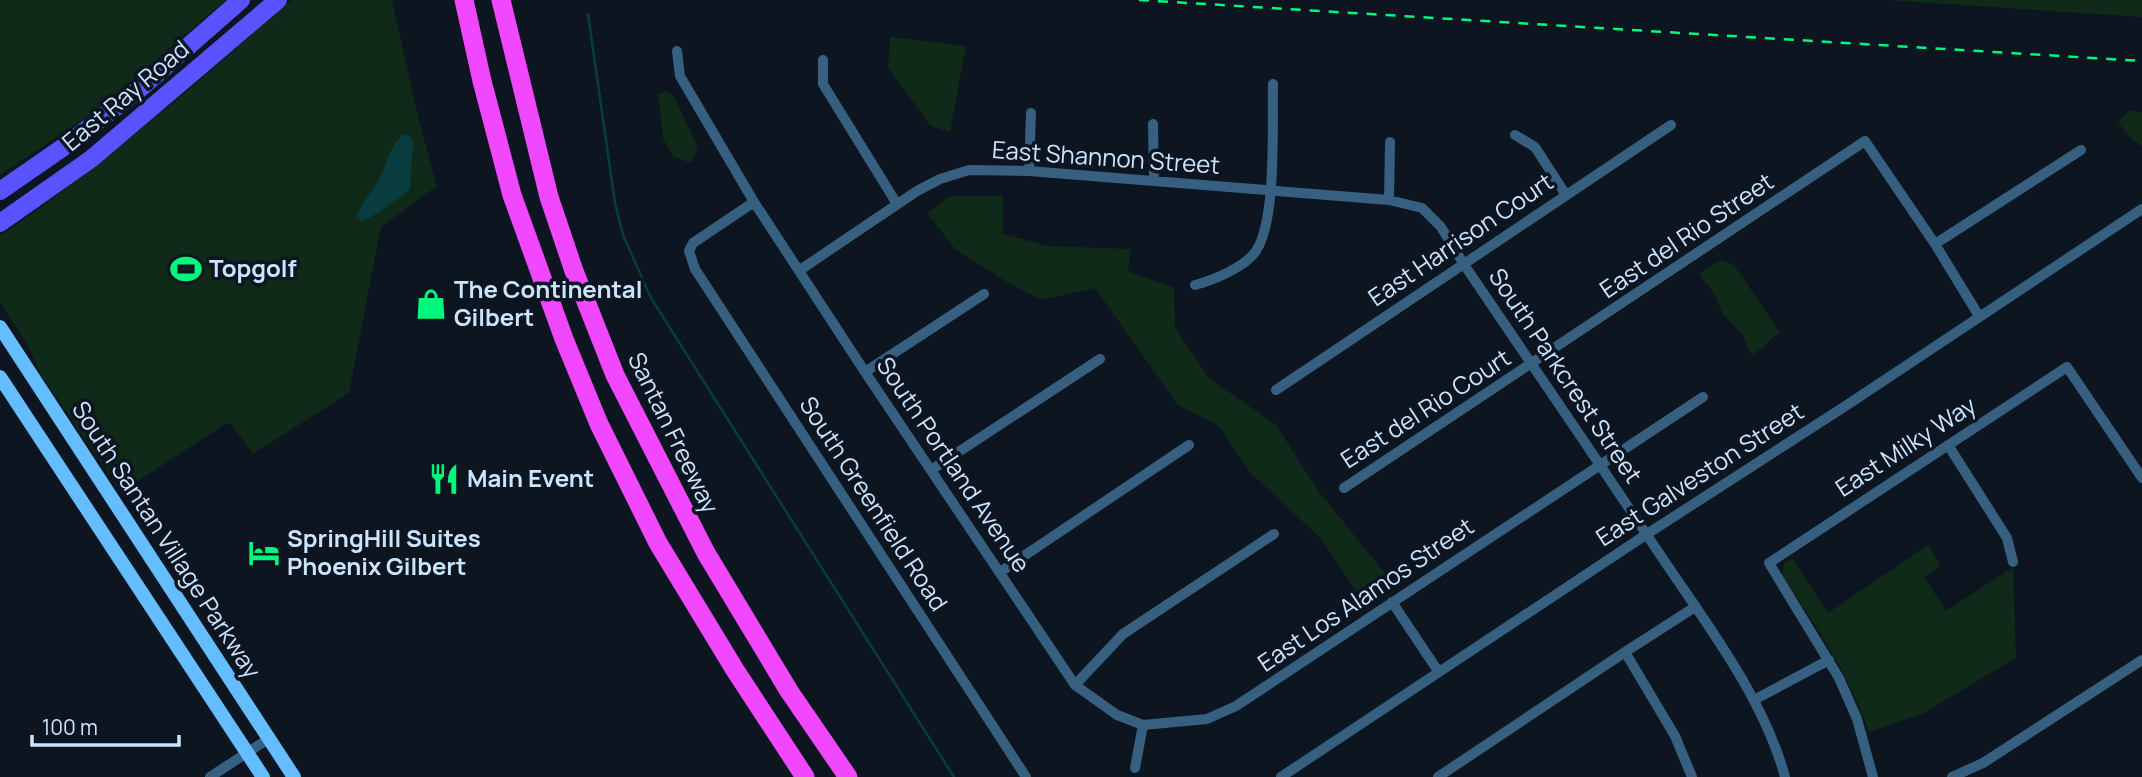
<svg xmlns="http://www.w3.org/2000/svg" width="2142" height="777" font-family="Manrope,sans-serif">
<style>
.green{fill:#0f2a19}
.water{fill:#083c3e}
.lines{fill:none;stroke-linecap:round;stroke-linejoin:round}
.stream{stroke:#083c3e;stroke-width:2.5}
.street{stroke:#376080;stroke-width:10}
.secondary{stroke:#63bdff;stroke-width:14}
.primary{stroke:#5853ff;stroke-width:18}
.highway{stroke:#f147ff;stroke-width:19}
.rail{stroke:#00f77c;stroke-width:2.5;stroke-dasharray:10 9;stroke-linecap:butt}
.labels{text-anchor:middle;stroke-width:7;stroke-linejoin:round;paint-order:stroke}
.street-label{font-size:24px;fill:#cce5ff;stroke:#0c1520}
.poi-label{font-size:24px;font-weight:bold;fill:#cce5ff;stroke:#0c1520;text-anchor:start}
</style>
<rect width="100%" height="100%" fill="#0c1520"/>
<!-- green -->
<path class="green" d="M0,0H226L98,109L0,175Z
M292,0H392L419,121L437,186L381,227L349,393L253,454L231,424L227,423L121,492L42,376L25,341L0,303V236C104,165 197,82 292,0Z
M1886,0H2142V17L1902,1Z
M890,37L966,46L950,132L931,126L888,68Z
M666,91L674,97L698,147L691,163L674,157L663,139L658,94Z
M2129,111L2142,112V147L2129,137L2118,122Z
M951,196H1003V234L1048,246L1131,249L1128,271L1174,288L1175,328L1209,378L1276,425L1319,492L1393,583L1362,600L1321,539L1248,470L1219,426L1178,405L1095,288L1041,300L1007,282L955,249L927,213Z
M1721,260L1734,265L1780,332L1752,356L1742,334L1723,314L1714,293L1699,274Z
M1928,545L1941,566L1924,577L1946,611L2013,567L2016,658L1924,713L1869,732C1848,673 1817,627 1782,576L1784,563L1792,558L1828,613Z"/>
<!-- water -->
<path class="water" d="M404,134L410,136L413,143L410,189C404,195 368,220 362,222L357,216C362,202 372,191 380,178C387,164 391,143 404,134Z"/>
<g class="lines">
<!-- stream -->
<path class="stream" d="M588,14L615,203L623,235L651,298L954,777"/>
<!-- street -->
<path class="street" d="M677,51L680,76L754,202L865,372L1075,685L1117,715L1143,725L1207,719L1236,706L1703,397
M823,60V84L897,204
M1153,124L1154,181
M1515,135L1535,147L1566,195
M1029,171L1031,113
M1389,200L1390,142
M754,202L693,243L689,251L695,269L1026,777
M1935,244L2081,150
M800,270L917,191L940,179L969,170L1029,171L1389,200L1422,208L1441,227L1463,263C1530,361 1597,460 1663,559C1708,626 1764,699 1785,777
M1195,285C1214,280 1245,267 1256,251C1277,219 1272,125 1273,84
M865,372L984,294
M1276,390L1671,125
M1948,445L2007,538L2013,562
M931,470L1100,359
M1344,488L1865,141L1935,244L1979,316
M1000,572L1189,445
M1392,602L1438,671
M1625,652L1675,736L1692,777
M1075,685L1123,634L1274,534
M1754,700L1829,660
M1135,768L1143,725
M210,777L268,739
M1281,777L1647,534L1847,405L2142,209
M1438,777L1625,652L1695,607
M1873,777L1857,719L1839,678L1769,563L2067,367L2142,478
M1952,777L1983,763L2142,660"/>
<!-- secondary -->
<path class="secondary" d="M0,327L294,777
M0,377L263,777"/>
<!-- primary -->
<path class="primary" d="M0,191L65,146L143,86L241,0
M0,223L91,159L278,0"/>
<!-- highway -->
<path class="highway" d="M464,0L482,81L512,195L564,339L599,424L658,543L735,670L805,777
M501,0L549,197L574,271L615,375L706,553L789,691L848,777"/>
<!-- rail -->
<path class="rail" d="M1139,0L2142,61"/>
</g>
<!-- icons -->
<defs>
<symbol id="stadium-bare" viewBox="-9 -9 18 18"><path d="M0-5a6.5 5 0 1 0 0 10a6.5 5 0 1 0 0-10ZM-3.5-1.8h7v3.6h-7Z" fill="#00f77c" stroke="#0c1520" stroke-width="2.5" paint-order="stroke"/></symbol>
<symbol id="shop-bare" viewBox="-9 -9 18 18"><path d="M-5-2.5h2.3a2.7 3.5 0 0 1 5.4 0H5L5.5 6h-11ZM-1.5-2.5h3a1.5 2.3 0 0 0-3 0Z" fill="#00f77c" stroke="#0c1520" stroke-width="2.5" paint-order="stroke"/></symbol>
<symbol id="restaurant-bare" viewBox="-9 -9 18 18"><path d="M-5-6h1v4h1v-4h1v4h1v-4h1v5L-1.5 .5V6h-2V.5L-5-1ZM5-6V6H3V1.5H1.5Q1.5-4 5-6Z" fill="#00f77c" stroke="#0c1520" stroke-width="2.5" paint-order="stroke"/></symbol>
<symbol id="hotel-bare" viewBox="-9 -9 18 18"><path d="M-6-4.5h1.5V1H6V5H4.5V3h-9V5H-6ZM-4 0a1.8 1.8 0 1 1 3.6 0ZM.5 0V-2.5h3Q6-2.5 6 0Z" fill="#00f77c" stroke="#0c1520" stroke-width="2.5" paint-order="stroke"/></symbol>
</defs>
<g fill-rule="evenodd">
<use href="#stadium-bare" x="164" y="247" width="44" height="44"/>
<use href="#shop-bare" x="409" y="282" width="44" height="44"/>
<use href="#restaurant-bare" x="422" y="457" width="44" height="44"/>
<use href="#hotel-bare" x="242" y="531" width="44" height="44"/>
</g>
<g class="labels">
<!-- street labels -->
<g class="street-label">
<text transform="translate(126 96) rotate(-40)" y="8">East Ray Road</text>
<text transform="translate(1106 158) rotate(4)" y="8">East Shannon Street</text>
<text transform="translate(1687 236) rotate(-34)" y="8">East del Rio Street</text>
<text transform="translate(1461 240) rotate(-34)" y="8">East Harrison Court</text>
<text transform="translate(1565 376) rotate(56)" y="8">South Parkcrest Street</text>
<text transform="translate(1426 409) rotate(-33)" y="8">East del Rio Court</text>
<text transform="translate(673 433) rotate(64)" y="8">Santan Freeway</text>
<text transform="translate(1906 447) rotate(-33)" y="8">East Milky Way</text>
<text transform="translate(953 465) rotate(56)" y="8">South Portland Avenue</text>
<text transform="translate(1700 475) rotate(-33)" y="8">East Galveston Street</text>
<text transform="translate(873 504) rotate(57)" y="8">South Greenfield Road</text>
<text transform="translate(166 540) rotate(57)" y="8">South Santan Village Parkway</text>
<text transform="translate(1366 595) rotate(-34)" y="8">East Los Alamos Street</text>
</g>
<!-- poi labels -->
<g class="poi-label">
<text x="209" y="277">Topgolf</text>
<text x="454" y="298">The Continental<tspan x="454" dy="28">Gilbert</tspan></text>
<text x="467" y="487">Main Event</text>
<text x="287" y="547">SpringHill Suites<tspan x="287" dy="28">Phoenix Gilbert</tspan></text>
</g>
</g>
<!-- scale -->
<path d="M32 735v10h147v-10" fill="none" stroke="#cce5ff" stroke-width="3.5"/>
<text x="42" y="735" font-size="21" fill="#cce5ff" stroke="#0c1520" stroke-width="5" paint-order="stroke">100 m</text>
</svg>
